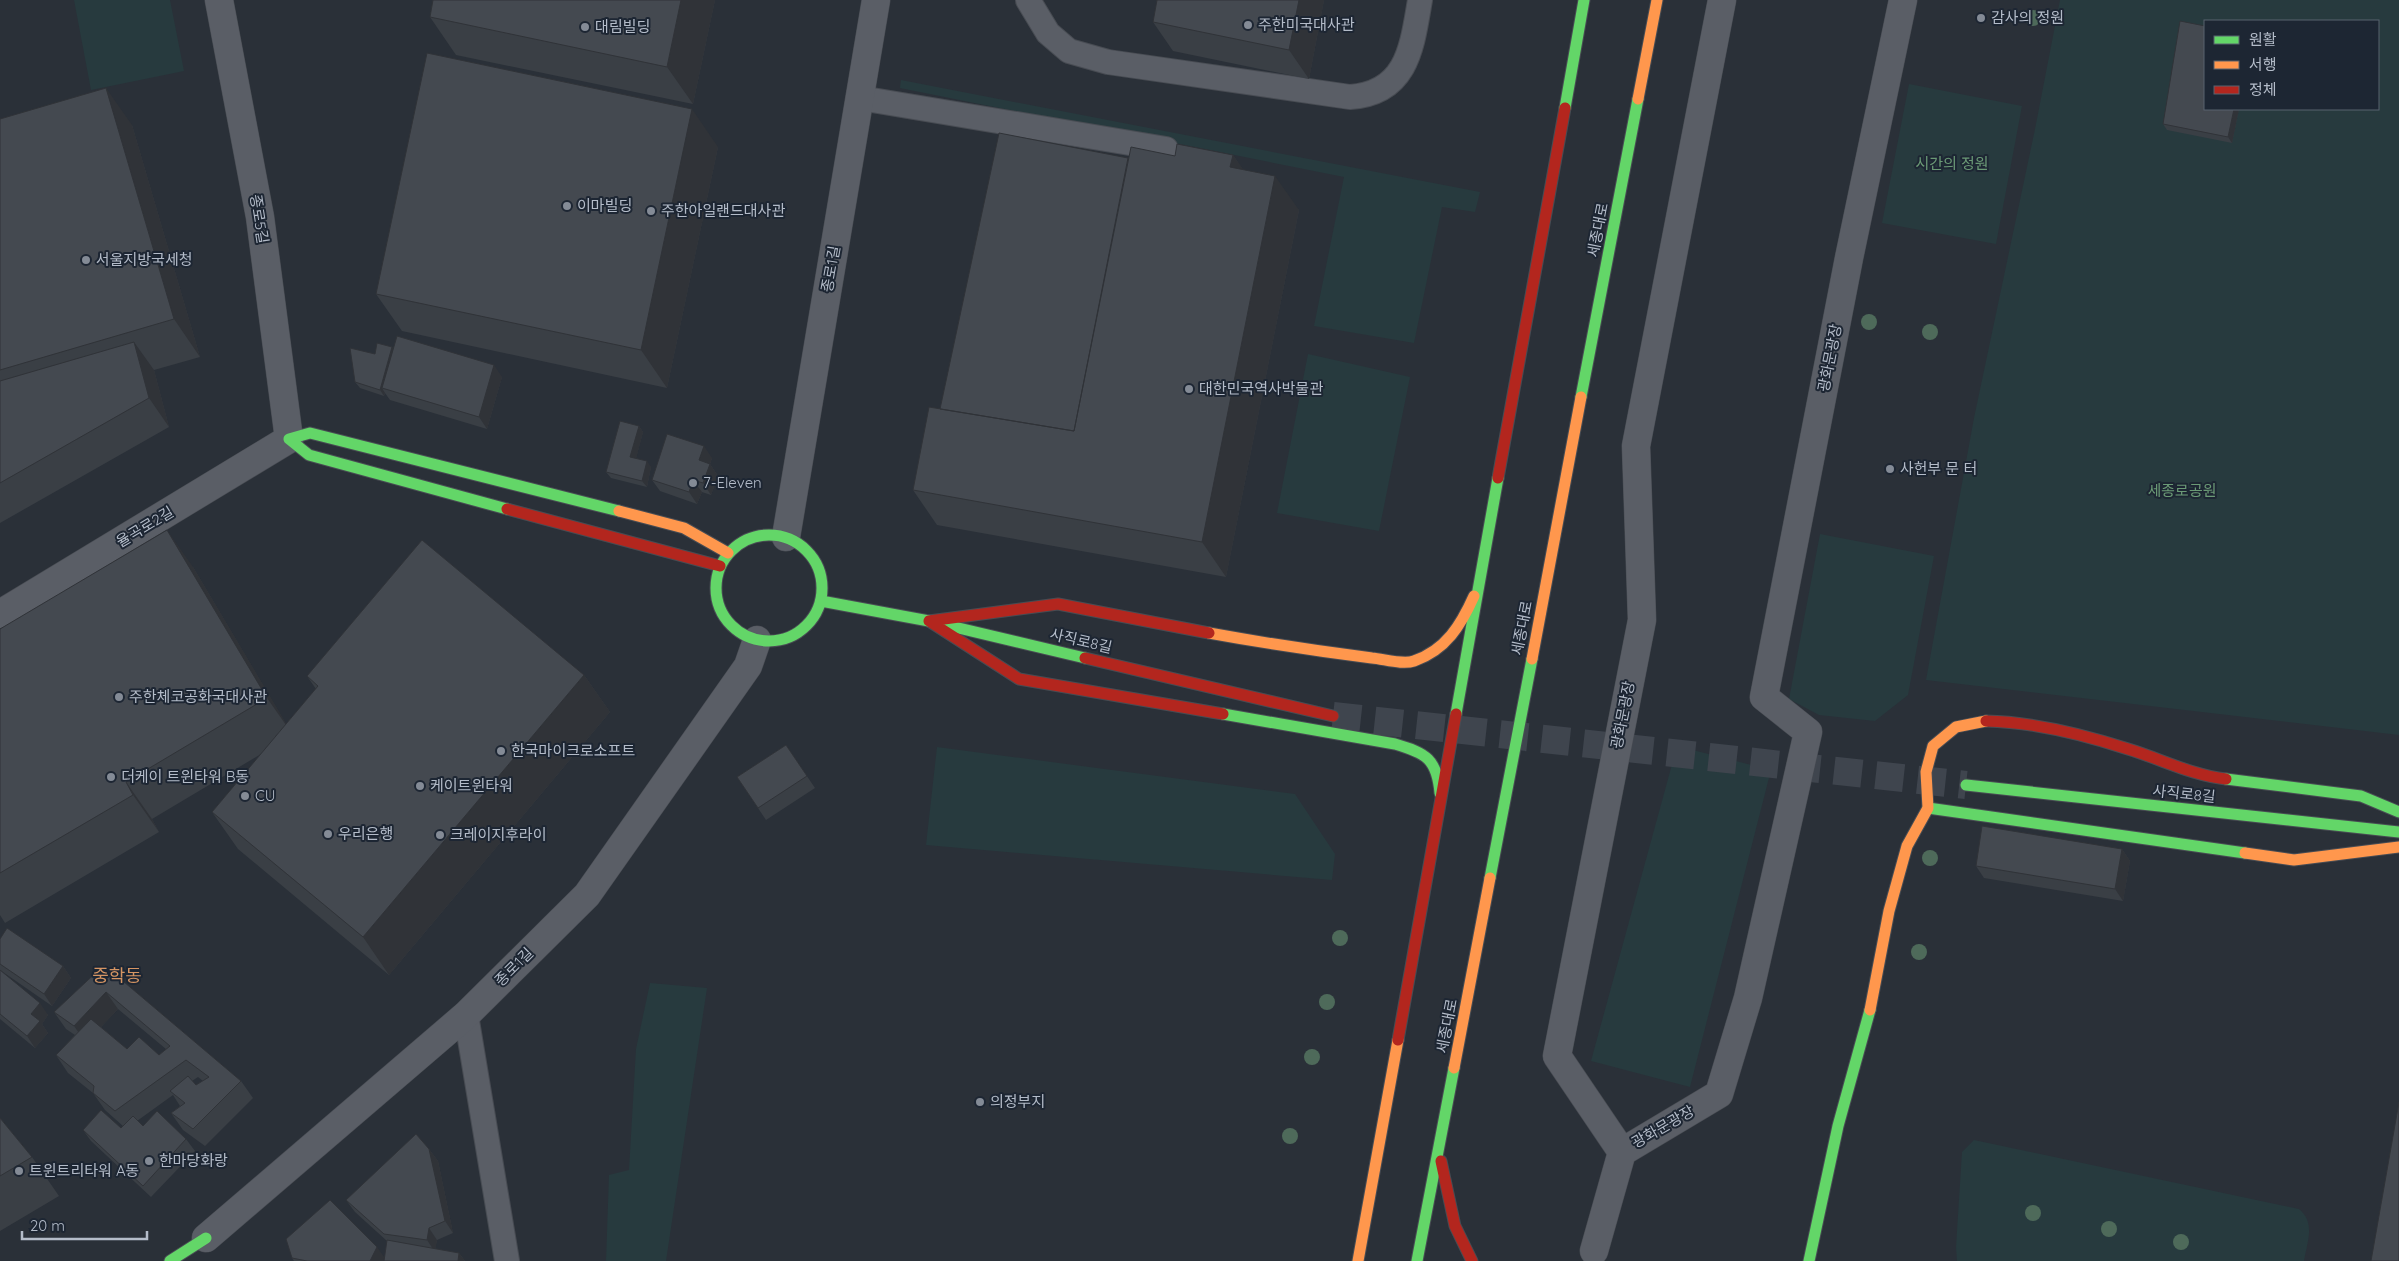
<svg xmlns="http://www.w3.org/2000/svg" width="2399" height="1261" font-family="Quicksand,'Noto Sans KR',sans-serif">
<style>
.green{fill:#273a3e;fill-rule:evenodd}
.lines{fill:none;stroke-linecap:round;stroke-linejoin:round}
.secondary-tunnel{stroke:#3f454e;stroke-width:28;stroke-dasharray:28 14;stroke-linecap:butt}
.lane-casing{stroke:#484c53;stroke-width:26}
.street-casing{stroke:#484c53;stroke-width:29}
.fast-casing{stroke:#484c53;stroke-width:13}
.slow-casing{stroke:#484c53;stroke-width:13}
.jam-casing{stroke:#484c53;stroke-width:13}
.lane{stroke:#5a5e66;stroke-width:24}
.street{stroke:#5a5e66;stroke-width:28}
.fast{stroke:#63d668;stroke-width:11}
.slow{stroke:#ff974d;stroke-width:11}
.jam{stroke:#b3261e;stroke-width:11}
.tree{fill:#4e6a5a}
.wall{fill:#3a3f45;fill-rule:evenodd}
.shaded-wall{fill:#303338}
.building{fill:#444950;stroke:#303338}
.poi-dot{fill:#848b96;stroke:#1d2633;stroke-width:2}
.labels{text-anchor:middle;stroke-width:4;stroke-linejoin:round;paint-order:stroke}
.poi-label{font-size:15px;fill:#b4bcc9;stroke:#1d2633;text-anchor:start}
.park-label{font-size:15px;fill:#6b9a76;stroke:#1d2633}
.street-label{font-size:15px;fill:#b4bcc9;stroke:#1d2633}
.quarter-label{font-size:18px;fill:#d59563;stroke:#1d2633}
</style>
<rect width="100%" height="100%" fill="#2a3038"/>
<!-- green -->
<path class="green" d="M74,0H170L184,71L91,90Z
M2060,0H2399V735L1926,680L1974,418L2035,129ZM2205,21H2378V109H2205Z
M901,80L1480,192L1475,212L1442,207L1414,343L1314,326L1344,177L900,88Z
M1909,84L2022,106L1996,244L1882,223Z
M1308,354L1410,377L1379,531L1277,513Z
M1820,534L1934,556L1908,695L1875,721L1819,715L1789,699Z
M1677,746L1771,770L1690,1087L1591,1061Z
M937,747L1295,794L1335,854L1332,880L926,845Z
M650,983L707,988L666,1261H606L609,1175L629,1170L636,1049Z
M1974,1140L2299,1209C2316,1223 2307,1242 2304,1261H1957L1956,1247L1962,1152Z"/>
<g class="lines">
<!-- secondary-tunnel -->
<path class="secondary-tunnel" d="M1333,716L1966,785"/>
<defs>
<path id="lane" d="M1028,0L1048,33L1069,51L1108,62L1350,97C1408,93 1412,46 1420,0
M860,98L1166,149
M466,1015L507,1261"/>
<path id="street" d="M1722,0L1636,446L1642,620L1557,1056L1622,1152L1719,1094L1748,998L1808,732L1764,697L1849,258L1903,0
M786,537L876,0
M0,614L289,439L260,217L219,0
M206,1238L466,1015L587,895L748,666L757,640
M1594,1251L1622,1152"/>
<path id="fast" d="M1565,108L1584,0
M1581,397L1638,99
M289,439L310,433L619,511
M289,439L309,455L507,509
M716 588a53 53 0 1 1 106 0a53 53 0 1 1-106 0Z
M821,601L929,621L1085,658
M1223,714L1395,744C1426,753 1437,759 1440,793
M1456,714L1498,478
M2226,779L2361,796L2399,812
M1966,785L2399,832
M1928,808L2245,853
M1490,878L1532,659
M170,1261L206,1238
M1417,1261L1454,1068
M1809,1261L1838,1126L1870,1010"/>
<path id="slow" d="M1638,99L1657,0
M619,511L684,528L728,553
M1209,633C1264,643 1317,651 1372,658C1384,659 1403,665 1414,661C1446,650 1461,625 1474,596
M1532,659L1581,397
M2245,853L2294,860L2399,847
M1870,1010L1889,911L1907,846L1928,808L1926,772L1933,746L1956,727L1986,721
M1454,1068L1490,878
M1358,1261L1398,1040"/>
<path id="jam" d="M1498,478L1565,108
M507,509L720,566
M929,621L1058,604L1209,633
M929,621L1019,679L1223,714
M1085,658L1333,716
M1986,721C2034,722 2082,734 2128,749C2161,759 2191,775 2226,779
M1398,1040L1456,714
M1441,1161L1455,1226L1472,1261"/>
</defs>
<!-- lane casing -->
<use href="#lane" class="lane-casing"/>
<!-- street casing -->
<use href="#street" class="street-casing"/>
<!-- fast casing -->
<use href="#fast" class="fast-casing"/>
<!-- slow casing -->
<use href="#slow" class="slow-casing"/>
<!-- jam casing -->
<use href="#jam" class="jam-casing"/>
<!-- lane -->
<use href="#lane" class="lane"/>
<!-- street -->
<use href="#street" class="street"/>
<!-- fast -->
<use href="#fast" class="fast"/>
<!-- slow -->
<use href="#slow" class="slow"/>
<!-- jam -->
<use href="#jam" class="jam"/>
</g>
<!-- trees -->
<g class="tree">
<circle cx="2033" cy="18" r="8"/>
<circle cx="1869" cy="322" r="8"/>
<circle cx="1930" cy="332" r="8"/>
<circle cx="1930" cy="858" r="8"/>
<circle cx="1340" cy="938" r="8"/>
<circle cx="1919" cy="952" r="8"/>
<circle cx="1327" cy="1002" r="8"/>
<circle cx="1312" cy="1057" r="8"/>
<circle cx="1290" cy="1136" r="8"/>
<circle cx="2033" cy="1213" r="8"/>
<circle cx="2109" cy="1229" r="8"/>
<circle cx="2181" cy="1242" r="8"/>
</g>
<!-- wall -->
<path class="wall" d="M433,0H715L693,104L456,55L430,17Z
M1324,0L1309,79L1173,51L1153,22Z
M2239,109L2232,143L2167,130L2163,124Z
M0,119L132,125L200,357L154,370L169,427L0,523Z
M718,147L667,388L402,331L376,294Z
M1233,155L1243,170L1299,210L1226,577L937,525L913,490L940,409L1128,158Z
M392,347L393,349L502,377L487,429L390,400L385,393L384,396L360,388L355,382L375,354Z
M639,426L643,432L636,458L651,467L647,487L611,478L606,472Z
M712,458L710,464L718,476L711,495L702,492L697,504L660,491L652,480Z
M193,567L286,724L316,689L307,676L584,675L610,712L389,975L238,849L212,812L261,754L152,819L159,832L5,923L0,915V629Z
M786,745L815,788L766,820L737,777Z
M2122,849L2130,861L2123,901L1984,878L1976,866Z
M0,939L63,966L71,978L52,1006L0,970Z
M104,965L241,1081L253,1098L205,1146L183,1130L171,1113L180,1106L173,1095L137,1121L143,1126L186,1139L195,1151L151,1197L91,1141L83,1130L121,1128L123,1126L105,1110L93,1093L68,1073L56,1055L75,1035L66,1029L54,1012ZM118,1009L166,1049L159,1055L127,1049L101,1027ZM198,1077L203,1081L196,1085L192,1081Z
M0,970L48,1015L42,1024L48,1033L35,1048L0,1019Z
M0,1118L32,1157L59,1196L0,1231Z
M429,1149L438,1161L453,1233L437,1240L435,1249L459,1253L465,1261H294L292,1258L385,1257L387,1241L355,1212L346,1200Z"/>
<!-- shaded-wall -->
<path class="shaded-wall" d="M681,0H715L693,104L667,67Z
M1299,0H1324L1309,79L1289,50Z
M106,88L132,125L200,357L174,319Z
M692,109L718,147L667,388L641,350Z
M2234,109H2239L2232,143L2228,137Z
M1233,155L1257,189L1230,167Z
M1275,176L1299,210L1226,577L1202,542Z
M134,342L154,370L169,427L149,398Z
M392,347L396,353L382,388L385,393L384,396L380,390Z
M494,365L502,377L487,429L479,417Z
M639,426L643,432L635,463L630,457Z
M704,446L712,458L710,464L718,476L711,495L703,483L699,460Z
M647,461L651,467L647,487L642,481Z
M693,480L702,492L697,504L689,492Z
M167,530L193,567L293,735L267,698Z
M584,675L610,712L389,975L363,937Z
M126,782L152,819L159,832L133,795Z
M2122,849L2130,861L2123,901L2115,889Z
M63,966L71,978L52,1006L44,994Z
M106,992L118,1009L86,1043L74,1026Z
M40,1003L48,1015L42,1024L48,1033L35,1048L27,1036L31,1014Z
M429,1149L438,1161L453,1233L445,1221Z
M429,1228L437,1240L435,1252L427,1240Z
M377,1247L387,1261H370Z
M459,1253L465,1261H458Z"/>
<!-- building -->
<path class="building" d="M433,0H681L667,67L430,17Z
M1157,0H1299L1289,50L1153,22Z
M2180,21L2205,26V109H2234L2228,137L2163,124Z
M427,53L692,109L641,350L376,294Z
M106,88L174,319L0,370V119Z
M999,133L1128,158L1074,431L940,409Z
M1177,144L1233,155L1230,167L1275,176L1202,542L913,490L929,407L1074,431L1131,147L1175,156Z
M397,336L494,365L479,417L382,388Z
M134,342L149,398L0,483V381Z
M377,343L392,347L380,390L355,382L350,348L375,354Z
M620,421L639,426L630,457L647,461L642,481L606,472Z
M667,434L704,446L699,460L710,464L703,483L693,480L689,492L652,480Z
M167,530L267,698L126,782L133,795L0,873V629Z
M422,540L584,675L363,937L212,812L318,686L307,676Z
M786,745L807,776L758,808L737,777Z
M1982,826L2122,849L2115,889L1976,866Z
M7,928L63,966L44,994L0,964V939Z
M104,965L241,1081L193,1129L171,1113L185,1103L170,1091L188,1076L196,1085L209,1077L186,1060L115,1111L93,1093L94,1086L56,1055L91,1019L127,1049L139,1037L159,1055L170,1046L106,992L74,1026L54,1012Z
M0,970L40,1003L31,1014L40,1021L27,1036L0,1014Z
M2399,1102V1261H2371Z
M101,1110L121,1128L133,1116L143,1126L157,1111L186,1139L143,1186L83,1130Z
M0,1118L32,1157L0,1176Z
M416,1134L429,1149L445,1221L429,1228L427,1240L384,1234L346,1200Z
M330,1200L377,1247L370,1261H307L292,1258L286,1239Z
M387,1240L459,1253L458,1261H384Z"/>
<!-- markers -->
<g class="poi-dot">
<circle cx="1981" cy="18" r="5"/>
<circle cx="1248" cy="25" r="5"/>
<circle cx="585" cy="27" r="5"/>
<circle cx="567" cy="206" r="5"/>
<circle cx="651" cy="211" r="5"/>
<circle cx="86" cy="260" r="5"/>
<circle cx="1189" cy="389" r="5"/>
<circle cx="1890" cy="469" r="5"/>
<circle cx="693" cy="483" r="5"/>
<circle cx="119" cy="697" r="5"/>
<circle cx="501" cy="751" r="5"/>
<circle cx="111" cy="777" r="5"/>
<circle cx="420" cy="786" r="5"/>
<circle cx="245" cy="796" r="5"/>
<circle cx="328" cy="834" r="5"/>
<circle cx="440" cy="835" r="5"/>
<circle cx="980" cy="1102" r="5"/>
<circle cx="149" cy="1161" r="5"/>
<circle cx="19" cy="1171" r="5"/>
</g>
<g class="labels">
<!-- poi labels -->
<g class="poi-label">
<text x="1991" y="23">감사의 정원</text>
<text x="1258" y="30">주한미국대사관</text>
<text x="595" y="32">대림빌딩</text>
<text x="577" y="211">이마빌딩</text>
<text x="661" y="216">주한아일랜드대사관</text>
<text x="96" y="265">서울지방국세청</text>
<text x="1199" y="394">대한민국역사박물관</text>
<text x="1900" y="474">사헌부 문 터</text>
<text x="703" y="488">7-Eleven</text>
<text x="129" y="702">주한체코공화국대사관</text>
<text x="511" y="756">한국마이크로소프트</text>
<text x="121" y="782">더케이 트윈타워 B동</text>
<text x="430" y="791">케이트윈타워</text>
<text x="255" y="801">CU</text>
<text x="338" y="839">우리은행</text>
<text x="450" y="840">크레이지후라이</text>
<text x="990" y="1107">의정부지</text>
<text x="159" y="1166">한마당화랑</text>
<text x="29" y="1176">트윈트리타워 A동</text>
</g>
<!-- park labels -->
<g class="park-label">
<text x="1952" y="169">시간의 정원</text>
<text x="2182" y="496">세종로공원</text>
</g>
<!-- street labels -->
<g class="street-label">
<text transform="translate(259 219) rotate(81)" y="5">종로5길</text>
<text transform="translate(1598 230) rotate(-79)" y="5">세종대로</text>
<text transform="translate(831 269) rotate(-80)" y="5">종로1길</text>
<text transform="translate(1830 358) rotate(-79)" y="5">광화문광장</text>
<text transform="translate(145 527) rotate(-31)" y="5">율곡로2길</text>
<text transform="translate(1522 628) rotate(-79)" y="5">세종대로</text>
<text transform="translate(1081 641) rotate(13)" y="5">사직로8길</text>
<text transform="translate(1623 715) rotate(-79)" y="5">광화문광장</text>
<text transform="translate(2184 794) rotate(6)" y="5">사직로8길</text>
<text transform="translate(514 967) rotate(-45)" y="5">종로1길</text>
<text transform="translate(1447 1026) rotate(-79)" y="5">세종대로</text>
<text transform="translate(1663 1127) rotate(-30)" y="5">광화문광장</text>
</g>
<!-- quarter labels -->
<g class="quarter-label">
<text x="117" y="982">중학동</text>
</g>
</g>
<!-- legend -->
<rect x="2204" y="20" width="175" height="90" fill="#1d2633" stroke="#59626f"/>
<rect x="2214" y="36" width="25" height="8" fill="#63d668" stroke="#59626f"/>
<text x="2249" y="45" font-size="15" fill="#b4bcc9">원활</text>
<rect x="2214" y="61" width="25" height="8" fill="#ff974d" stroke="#59626f"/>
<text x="2249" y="70" font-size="15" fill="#b4bcc9">서행</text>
<rect x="2214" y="86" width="25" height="8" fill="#b3261e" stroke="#59626f"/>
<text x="2249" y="95" font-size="15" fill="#b4bcc9">정체</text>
<!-- scale -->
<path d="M22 1231v8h125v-8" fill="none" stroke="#b4bcc9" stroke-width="2.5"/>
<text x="30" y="1231" font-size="15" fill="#b4bcc9" stroke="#1d2633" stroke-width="4" paint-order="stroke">20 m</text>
</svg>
